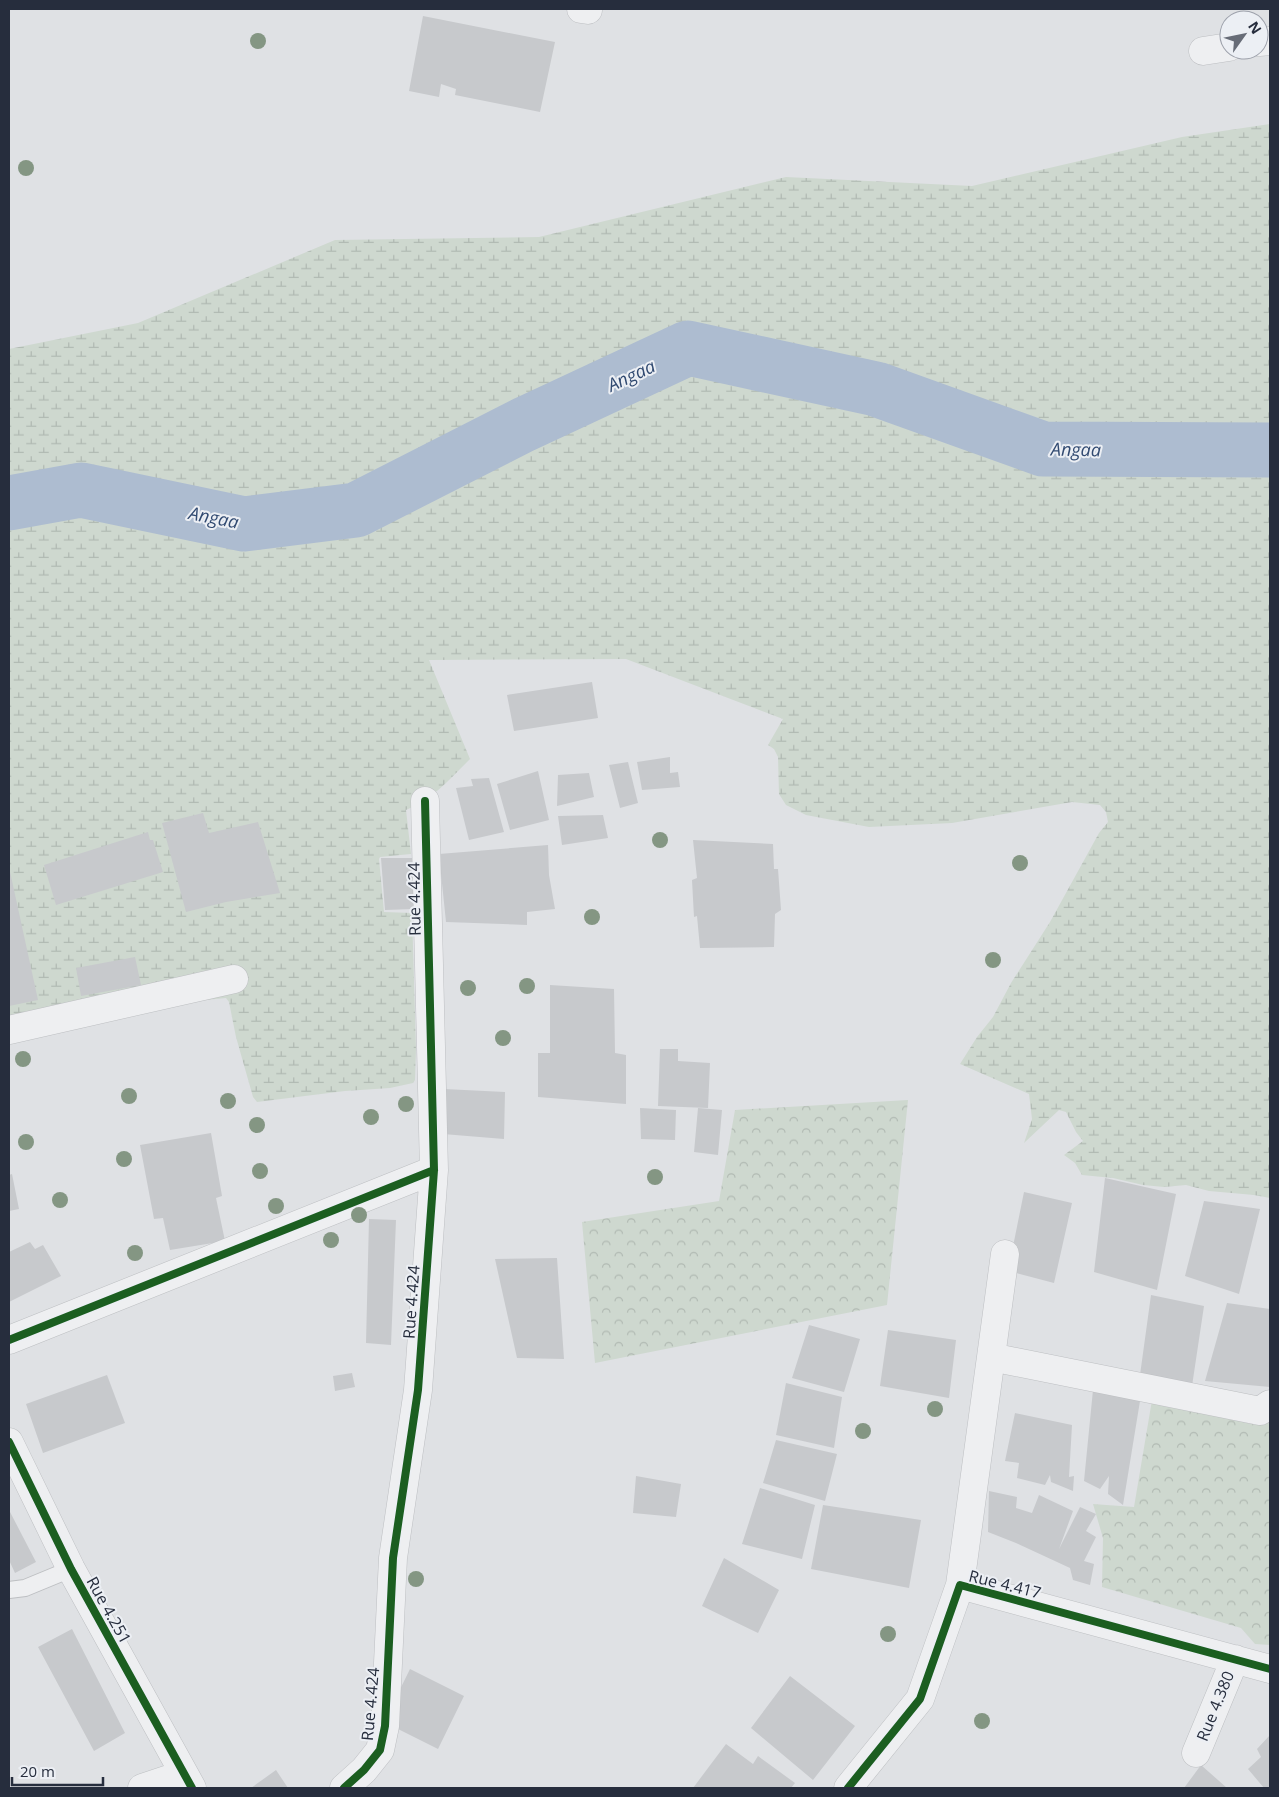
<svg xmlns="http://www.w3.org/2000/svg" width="1279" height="1797" font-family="'Open Sans',sans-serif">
<defs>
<pattern id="forest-crowns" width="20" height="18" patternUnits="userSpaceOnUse" patternTransform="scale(1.25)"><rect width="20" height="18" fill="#ced8cf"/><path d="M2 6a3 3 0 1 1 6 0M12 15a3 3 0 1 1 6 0" fill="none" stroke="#b1bab3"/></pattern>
<pattern id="wetland-marsh" width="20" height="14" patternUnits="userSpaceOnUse" patternTransform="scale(1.25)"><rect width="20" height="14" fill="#ced8cf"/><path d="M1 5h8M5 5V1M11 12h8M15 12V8" fill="none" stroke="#b1bab3"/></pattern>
</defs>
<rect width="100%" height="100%" fill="#dfe1e4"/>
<!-- forest -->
<path fill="url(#forest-crowns)" d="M908,1100l-21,205 -292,58 -13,-141 137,-21 16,-91z
M1152,1400l104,25 14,-9v229l-15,-1 -14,-16 -139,-41 1,-49 -10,-34 41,3z"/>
<!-- wetland -->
<path fill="url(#wetland-marsh)" d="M1270,124v1074l-16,-3 -45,-4 -23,-6 -22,2 -21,-2 -30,-7 -31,-3 -7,-12 -11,-8 19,-14 -7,-9 -10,-20 -7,-2 -35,33 8,-24 -3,-25 -69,-30 17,-27 16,-20 18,-34 39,-61 49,-89 9,-11 -2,-10 -6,-7 -28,-3 -120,21 -83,4 -63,-12 -20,-10 -7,-11 -1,-37 -4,-8 -6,-4 15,-26 -157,-60 -197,1 41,99c-20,20 -37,40 -64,51l5,44 -31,3 -1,2 5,53 28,1 4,136 -1,31 -2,3 -23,5 -45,3 -88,11 -4,-5 -17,-60 -7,-35 -3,-4 -31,3 -186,38v-690l129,-26 197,-83 204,-3 247,-60 186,9 210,-49z"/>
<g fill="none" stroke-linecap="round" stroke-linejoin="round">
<!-- river -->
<path stroke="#adbcd0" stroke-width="55" d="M9,503l72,-13 163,34 112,-14 167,-85 165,-77 188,41 167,60 227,1"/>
</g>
<!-- building -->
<path fill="#c7c9cc" d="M423,16l132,26 -15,70 -85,-17 1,-6 -15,-5 -2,13 -30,-6z
M592,682l6,36 -84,13 -7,-36z
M670,757v16l8,-1 2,15 -38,3 -5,-28z
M628,762l10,41 -18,5 -11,-43z
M538,771l11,49 -39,10 -13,-46z
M589,773l5,24 -37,9 1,-31z
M489,778l15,54 -35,8 -13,-52 17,-2 -2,-7z
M203,813l6,20 49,-11 22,71 -54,9 -40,10 -24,-89z
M603,815l5,23 -46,7 -4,-29z
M148,832l2,8h3l10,32 -107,33 -12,-40z
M693,840l80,4 1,25h4l3,41 -6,4 -1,33 -74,1 -3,-32 -3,1 -2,-37 5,-2z
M548,845l1,30 6,34 -28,3v13l-81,-3 -7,-68z
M381,858h33v51l-29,1z
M9,867l29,133 -29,6z
M135,957l6,28 -60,11 -5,-28z
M550,985l64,4 1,64 11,2v49l-88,-7v-44h12z
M660,1049h18v12l32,2 -2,45 -50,-2z
M444,1089l61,3 -1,47 -61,-5z
M640,1108l36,2 -1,30 -34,-1z
M698,1108l24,2 -4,45 -24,-3z
M211,1133l11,63 -6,2 9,43 -55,9 -7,-32 -9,1 -14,-74z
M12,1174l7,35 -10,2v-36z
M1105,1178l71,16 -19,96 -63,-18z
M1024,1192l48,11 -18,80 -46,-12z
M1204,1201l56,8 -21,85 -54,-18z
M369,1219l27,1 -5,125 -25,-2z
M30,1242l5,7 8,-4 18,31 -52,26v-50z
M557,1258l7,101 -47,-1 -22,-99z
M1151,1295l53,11 -12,80 -52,-11z
M1227,1303l43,6v78l-65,-6z
M809,1325l51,14 -16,53 -52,-14z
M888,1330l68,10 -7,58 -69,-12z
M352,1373l3,14 -20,4 -2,-15z
M107,1375l18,48 -82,30 -17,-49z
M786,1383l56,14 -8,51 -58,-13z
M1093,1390l47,11 -17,104 -15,-11 1,-18 -9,13 -16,-8z
M1015,1413l57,12 -3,52 5,-1 -1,15 -22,-9 -1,-7 -5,10 -28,-7 2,-15 -14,-2z
M776,1440l61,14 -12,47 -62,-18z
M636,1476l45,8 -5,33 -43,-4z
M760,1488l55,17 -13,54 -60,-15z
M989,1491l28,6 -1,11 16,5 7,-18 34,16 -14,38 21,-42 16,7 -10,17 10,6 -12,24 10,3 -4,21 -17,-5 -3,-12 -54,-25 -28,-11z
M823,1505l98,15 -12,68 -98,-19z
M9,1510l27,52 -21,11 -6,-13z
M724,1558l55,32 -21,43 -56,-27z
M72,1629l53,104 -31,18 -56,-104z
M410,1669l54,27 -26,53 -54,-27z
M790,1676l65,50 -42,54 -62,-52z
M1270,1735v53h-6l-16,-19 13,-12 -4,-8z
M726,1744l27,20 5,-8 37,27 -4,5h-98z
M1201,1765l26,23h-43z
M276,1770l12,18h-37z"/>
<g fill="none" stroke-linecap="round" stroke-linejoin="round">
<!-- service casing -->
<g stroke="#bdbfc2" stroke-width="18">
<path id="service" d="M9,1590l16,-2 46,-19"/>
</g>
<!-- minor casing -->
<g stroke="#bdbfc2" stroke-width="29">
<path id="minor" d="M581,9l7,1
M1259,42l11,-1
M1203,51l26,-4
M9,1030l225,-51
M9,1340l425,-170
M991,1357l269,54 10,-7
M9,1442l62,127 121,219
M960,1585l45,-331
M1196,1753l39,-94
M142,1788l42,-14
M344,1788l20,-18 16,-20 5,-24 8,-168 25,-168 16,-220 -9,-369
M848,1788l72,-89 40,-114 310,84"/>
</g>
<!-- service -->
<use href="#service" stroke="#eeeff1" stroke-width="16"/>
<!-- minor -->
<use href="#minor" stroke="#eeeff1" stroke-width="28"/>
<!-- cycleway casing -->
<g stroke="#eceff4" stroke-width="11">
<path id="cycleway" d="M9,1340l425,-170
M9,1442l62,127 121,219
M344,1788l20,-18 16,-20 5,-24 8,-168 25,-168 16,-220 -9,-369
M848,1788l72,-89 40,-114 310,84"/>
</g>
<!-- cycleway -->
<use href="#cycleway" stroke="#1b5e20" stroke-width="8"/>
</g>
<!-- trees -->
<g fill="#849683">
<circle cx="258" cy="41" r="8"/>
<circle cx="26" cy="168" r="8"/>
<circle cx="660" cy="840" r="8"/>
<circle cx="1020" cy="863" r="8"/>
<circle cx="592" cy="917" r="8"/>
<circle cx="993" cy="960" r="8"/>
<circle cx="527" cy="986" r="8"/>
<circle cx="468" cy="988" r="8"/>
<circle cx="503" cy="1038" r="8"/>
<circle cx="23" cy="1059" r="8"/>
<circle cx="129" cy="1096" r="8"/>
<circle cx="228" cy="1101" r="8"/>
<circle cx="406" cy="1104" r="8"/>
<circle cx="371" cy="1117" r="8"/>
<circle cx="257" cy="1125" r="8"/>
<circle cx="26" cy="1142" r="8"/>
<circle cx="124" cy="1159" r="8"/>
<circle cx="260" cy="1171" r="8"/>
<circle cx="655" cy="1177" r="8"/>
<circle cx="60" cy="1200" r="8"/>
<circle cx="276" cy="1206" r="8"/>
<circle cx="359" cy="1215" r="8"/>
<circle cx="331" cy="1240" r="8"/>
<circle cx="135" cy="1253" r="8"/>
<circle cx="935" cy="1409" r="8"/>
<circle cx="863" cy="1431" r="8"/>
<circle cx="416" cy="1579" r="8"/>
<circle cx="888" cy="1634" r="8"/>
<circle cx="982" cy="1721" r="8"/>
</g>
<g text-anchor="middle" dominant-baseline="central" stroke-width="4" stroke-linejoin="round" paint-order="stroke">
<!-- street labels -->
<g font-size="16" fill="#262d3d" stroke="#eceff4">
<text transform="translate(414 899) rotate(-91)">Rue 4.424</text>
<text transform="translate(411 1302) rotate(-86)">Rue 4.424</text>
<text transform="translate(1005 1584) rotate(14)">Rue 4.417</text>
<text transform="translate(109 1610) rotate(61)">Rue 4.251</text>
<text transform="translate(370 1704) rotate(-85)">Rue 4.424</text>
<text transform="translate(1215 1706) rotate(-68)">Rue 4.380</text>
</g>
<!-- water labels -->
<g font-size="18" font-style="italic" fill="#314a71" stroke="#eceff4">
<text transform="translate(631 375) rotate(-25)">Angaa</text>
<text transform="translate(1076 449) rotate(1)">Angaa</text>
<text transform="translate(214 517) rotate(11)">Angaa</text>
</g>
</g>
<!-- border -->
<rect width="1279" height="1797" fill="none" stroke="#262d3d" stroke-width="20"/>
<!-- north arrow -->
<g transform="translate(1244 35) rotate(57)"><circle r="24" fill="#eceff4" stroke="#9da1ab"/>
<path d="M0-4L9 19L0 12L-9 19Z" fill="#676c77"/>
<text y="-8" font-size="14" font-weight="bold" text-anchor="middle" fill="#262d3d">N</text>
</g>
<!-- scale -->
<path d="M12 1777v8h91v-8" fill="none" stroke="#262d3d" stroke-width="2.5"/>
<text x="20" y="1777" font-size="15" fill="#262d3d" stroke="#eceff4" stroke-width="4" paint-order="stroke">20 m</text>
</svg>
